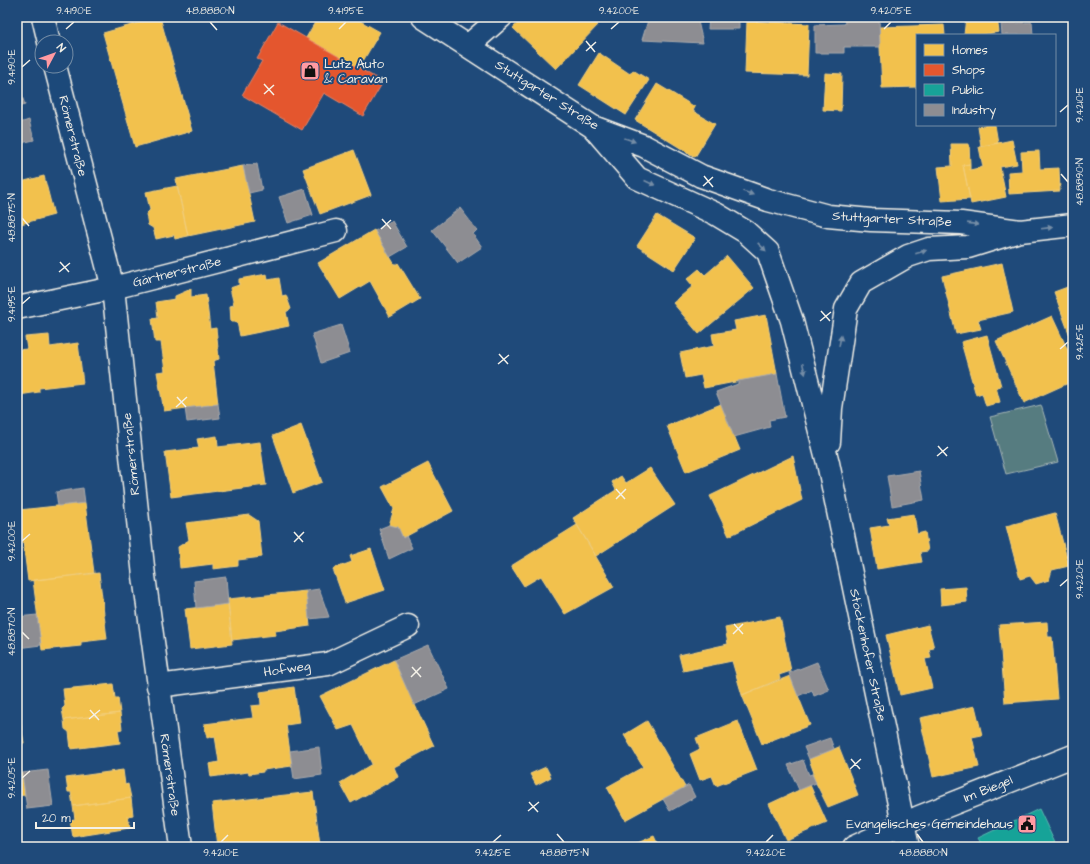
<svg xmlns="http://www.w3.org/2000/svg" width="1090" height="864" font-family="'Architects Daughter',sans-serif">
<rect width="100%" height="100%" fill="#1f4a7a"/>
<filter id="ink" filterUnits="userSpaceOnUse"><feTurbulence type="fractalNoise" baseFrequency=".025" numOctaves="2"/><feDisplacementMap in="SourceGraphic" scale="8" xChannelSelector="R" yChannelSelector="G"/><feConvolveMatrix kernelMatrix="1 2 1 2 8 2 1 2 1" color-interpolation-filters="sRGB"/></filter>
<g filter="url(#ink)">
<!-- green -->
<path fill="#577b80" stroke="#a6b6b4" d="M1041,405l17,57 -52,12 -16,-57z"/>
<!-- homes -->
<path fill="#f2c14e" stroke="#f3cf7c" d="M160,17l32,114 -57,16 -32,-114z
M318,17h35l27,15 -21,36 -53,-30z
M523,17h45l3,3 3,-3h16l8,8 -42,44 -43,-41z
M966,17h31l2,15 -19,3h-16z
M747,21l62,3 -2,51 -62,-2z
M944,25l1,10h-28v52l-35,1 -3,-61z
M599,53l31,21 3,-4 16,10 -23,35 -47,-30z
M825,73l17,1 -1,37 -18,-1z
M17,77l4,16 -4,1z
M657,84l38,23 -2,4 22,13 -20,33 -60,-37z
M988,125h7l3,18 -17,3 -3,-19z
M1012,140l5,24 -17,3 6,30 -35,7 -8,-39 7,-1v6l13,-3 -4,-20z
M951,144h18l1,20 -7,1 7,34 -28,2 -4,-34 14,-1z
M354,150l17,45 -51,19 -17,-45z
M1039,151l1,18 19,-1 1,23 -51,3 -1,-22 14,-1 -1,-19z
M243,166l12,56 -67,14 -12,-57z
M44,176l10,39 -37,10v-42z
M177,186l11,50 -13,3 -1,-4 -18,4 -3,-11 -5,-3 -2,-11 4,-4 -4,-18z
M657,215l38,23 -21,32 -37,-24z
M374,230l21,35 3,-2 22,36 -30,18 -20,-36 -30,18 -22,-36z
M727,256l27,32 -55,46 -26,-31 20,-17 -6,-7 12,-10 6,6z
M1002,263l11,49 -35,8 3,9 -25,5 -14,-58z
M267,274l1,6 11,-2 3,18 4,-1 5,14 -5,3 3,14 -49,10 -3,-14h-6l-1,-16 4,-1 -4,-17 9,-3v-6z
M1073,285v59l-19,-52z
M191,289v8l15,-2 4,34 6,-1 3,31 -6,2 5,43 -54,7 -7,-39 8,-1 -4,-29h-6l-3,-23 6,-1 -2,-16 19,-3v-3z
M766,315l11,59 -73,14 -3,-13 -16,3 -5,-25 34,-7 -2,-12 24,-4 -2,-9z
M1052,316l21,45v20l-49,22 -28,-62z
M49,335l1,12 28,-4 5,40 -44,5v4l-20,3 -2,-45 10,-1 -2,-12z
M987,335l14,51 -5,1 4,15 -14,4 -4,-13 -6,2 -15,-53z
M721,404l19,46 -54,22 -19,-46z
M301,425l21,57 -29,11 -20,-57z
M217,436l1,11 42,-5 6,43 -95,12 -6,-45 34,-4 -2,-9z
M793,456l9,44 -73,36 -19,-40z
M428,463l25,48 -50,27 -5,-11 -9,-2 5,-16 -12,-22z
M650,468l25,37 -79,51 -23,-38 43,-28 -4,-8 9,-6 5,7z
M85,503l9,70 -66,8 -9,-71z
M1055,513l14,53 -17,4 -3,10 -13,4 -6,-8 -10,3 -14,-53z
M914,514l3,20 8,-2 3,19 -8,1 2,10 -45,7 -7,-41 19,-3 -2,-7z
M249,515l9,6 4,36 -24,3v6l-25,3v-5l-33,4 -2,-21 11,-7 -3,-17z
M577,525l37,62 -49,27 -24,-38 -17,10 -13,-20z
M371,549l14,41 -40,13 -12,-34 19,-7 -2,-6z
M99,573l8,66 -26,3v4l-39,4 -9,-70z
M966,587l1,15 -26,3 -1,-16z
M306,591l4,35 -35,5 1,4 -44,5 -4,-41z
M228,604l4,40 -42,5 -5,-40z
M780,617l11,54 -12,4 1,4 -38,16 -10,-34 -49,10 -4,-16 49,-11 -3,-16z
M1047,622l1,15h4l5,62 -52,4 -6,-78z
M928,625l6,23 -5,1 2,9 -6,1 7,29 -32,7 -14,-60z
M394,660l40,86 -40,21 4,10 -47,26 -11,-20 32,-19 -19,-39 -15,5 -18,-34z
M790,676l20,49 -48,19 -20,-49z
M113,684l2,14h3l2,15 -56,7 -2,-11 3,-3 -2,-17z
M294,687l5,36 -13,2 6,41 -29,4v2l-14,2 -1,-2 -37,5 -2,-13 10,-2 -4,-26 -8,2 -3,-14 49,-6 -2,-12 10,-1 -1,-13z
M975,706l7,29 -10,2 7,30 -46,10 -13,-59z
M120,713l2,16 -4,1 2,13 -49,6 -2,-17 -4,-3 -1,-9z
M20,720l4,23 -7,1v-23z
M647,721l38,66 -60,33 -18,-33 36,-20 -19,-32z
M738,721l19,49 -41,16 -4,-10 -12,4 -10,-26 10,-5 -4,-11z
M839,747l19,48 -30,12 -12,-24 -4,-9 2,-1 -5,-14z
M17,748l8,47 -8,1z
M546,767l5,10 -15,8 -6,-11z
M123,770l2,15 3,-1 3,14 -58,8 -2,-14h-3l-2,-14z
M810,785l17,38 -41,17 -17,-36z
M313,792l7,53 -20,2h-83l-5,-44z
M131,798l2,17 -5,1 2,12 -57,9 -3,-17 5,-1 -2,-13z
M654,836l5,11h-31z"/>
<!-- shops -->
<path fill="#e4572e" stroke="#e98566" d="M278,22l105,60 -20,34 -39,-23 -22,37 -60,-35 20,-34 -5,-2z"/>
<!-- public -->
<path fill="#17a398" stroke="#59bab0" d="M1039,809l17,36 -4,2h-69l-5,-9z"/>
<!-- industry -->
<path fill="#8d8d92" stroke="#acabac" d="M649,17h48l6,26 -61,-3z
M709,17h30v12h-31z
M844,17h35l1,30h-36v6h-29v-28l30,-1z
M1032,22l1,13h-31l-1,-11z
M21,93l4,12 -8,2v-13z
M29,120l5,20 -17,4v-20z
M257,164l5,26 -13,3 -6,-27z
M305,189l8,26 -25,8 -9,-26z
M460,208l17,22 -4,4 9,13 -24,16 -26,-33z
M392,221l15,26 -17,10 -15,-26z
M341,325l9,28 -29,10 -9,-29z
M777,374l8,43 -16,3 1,7 -36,10 -18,-45 22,-8v-3z
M218,404l2,14 -33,4 -2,-14z
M919,471l5,29 -32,6 -5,-30z
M83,488l2,15 -27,3 -2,-14z
M389,525l9,2 5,11 3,-2 6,12 -23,11 -10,-30z
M226,577l2,27 -32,4 -2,-27z
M319,589l10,28 -20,2 -3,-28z
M37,615l4,30 -24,3v-31z
M428,645l21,44 -35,16 -20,-45z
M817,662l12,28 -15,6 -2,-6 -14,6 -9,-23z
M830,738l4,11 -25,10 -5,-12z
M319,747l3,28 -28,4 -4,-28z
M803,760l6,15 3,-1 4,9 -17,7 -11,-25z
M48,770l5,36 -26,3 -5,-36z
M689,785l6,12 -25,14 -7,-12z"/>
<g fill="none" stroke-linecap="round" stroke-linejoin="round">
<!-- street casing -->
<g stroke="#f4f1e8" stroke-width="25">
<path id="street" d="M43,17l6,25
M469,45l32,-28
M55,66l58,222 31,288 37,271
M17,308l96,-20 223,-57
M158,686l170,-22 80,-38
M854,847l65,-30 154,-61"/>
</g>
<!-- secondary casing -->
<g stroke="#f4f1e8" stroke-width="25">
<path id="secondary" d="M423,17l170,110 51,19 57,30 67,24 60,16 43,4 90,3 59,8 53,-6
M593,127l44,51 79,36 30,18 22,20 24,69 36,142 80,384
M829,442l2,-34 15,-99 15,-26 47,-27 21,-7 39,-2 48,-15"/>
</g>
<!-- street -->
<use href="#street" stroke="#1f4a7a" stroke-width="22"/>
<!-- secondary -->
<use href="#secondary" stroke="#1f4a7a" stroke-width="22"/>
</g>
<!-- one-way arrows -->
<defs><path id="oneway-solid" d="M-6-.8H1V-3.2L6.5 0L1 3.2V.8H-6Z"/></defs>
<g fill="#748da6">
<use href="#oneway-solid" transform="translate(630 140) rotate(20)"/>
<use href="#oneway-solid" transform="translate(650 183) rotate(24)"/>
<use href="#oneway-solid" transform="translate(748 193) rotate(20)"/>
<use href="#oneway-solid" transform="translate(973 224) rotate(8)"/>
<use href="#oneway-solid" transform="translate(1047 228) rotate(-7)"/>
<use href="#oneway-solid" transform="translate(762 247) rotate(44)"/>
<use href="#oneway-solid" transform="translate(921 252) rotate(-17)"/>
<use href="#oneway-solid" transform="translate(840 341) rotate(-80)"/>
<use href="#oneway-solid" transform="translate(804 369) rotate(76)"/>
</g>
</g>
<!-- ticks -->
<path fill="none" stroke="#f4f1e8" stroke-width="1.5" d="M210,22l7,8M66,29l8,-7M339,29l7,-7M611,29l8,-7M884,29l7,-7M586,41l9,11M586,51l10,-9M22,67l8,-7M264,84l10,11M264,94l10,-9M1060,112l8,-7M1061,174l7,8M704,176l9,11M703,186l10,-9M22,218l7,8M382,219l9,10M381,229l10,-9M60,262l9,10M59,272l11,-9M22,304l8,-7M821,311l9,10M820,321l11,-9M1060,349l8,-7M499,354l9,10M498,364l11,-9M177,397l9,10M176,407l11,-10M938,446l9,10M937,456l11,-9M616,489l9,10M616,499l10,-10M294,532l9,10M22,541l8,-7M294,542l10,-10M1060,586l8,-7M734,624l9,10M22,632l7,7M733,634l10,-10M412,667l9,10M411,677l10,-10M90,710l9,10M89,719l11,-9M851,759l9,10M850,769l11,-10M22,778l8,-7M529,802l9,10M528,811l11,-9M557,834l7,8M917,834l6,8M221,842l7,-7M493,842l8,-7M766,842l7,-7"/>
<!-- icons -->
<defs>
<g id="shop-square" transform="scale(1)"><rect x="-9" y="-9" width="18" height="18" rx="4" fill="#ff9aa2" stroke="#1f4a7a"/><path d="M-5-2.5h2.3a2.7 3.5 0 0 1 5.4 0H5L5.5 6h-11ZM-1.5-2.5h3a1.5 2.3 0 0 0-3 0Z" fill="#111"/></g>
<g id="civic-square" transform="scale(1)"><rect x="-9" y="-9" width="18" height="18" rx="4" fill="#ff9aa2" stroke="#1f4a7a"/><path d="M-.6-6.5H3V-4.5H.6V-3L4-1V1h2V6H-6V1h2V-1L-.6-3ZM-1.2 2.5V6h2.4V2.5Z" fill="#111"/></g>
</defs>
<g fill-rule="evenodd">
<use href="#shop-square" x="310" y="71"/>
<use href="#civic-square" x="1027" y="824"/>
</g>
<g text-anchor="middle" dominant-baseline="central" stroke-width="4" stroke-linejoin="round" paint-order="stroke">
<!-- poi labels -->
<g font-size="13" fill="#f4f1e8" stroke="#1f4a7a" text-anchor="start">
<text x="324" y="64">Lutz Auto<tspan x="324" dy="15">&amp; Caravan</tspan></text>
<text x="1013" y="824" text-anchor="end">Evangelisches Gemeindehaus</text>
</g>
<!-- street labels -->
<g font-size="13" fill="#f4f1e8" stroke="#1f4a7a">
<text transform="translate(547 95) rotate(32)">Stuttgarter Straße</text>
<text transform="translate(73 136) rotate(76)">Römerstraße</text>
<text transform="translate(892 219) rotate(3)">Stuttgarter Straße</text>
<text transform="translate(177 272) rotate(-14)">Gärtnerstraße</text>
<text transform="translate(131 454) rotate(-96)">Römerstraße</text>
<text transform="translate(868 655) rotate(78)">Stöckenhofer Straße</text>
<text transform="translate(287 669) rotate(-8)">Hofweg</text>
<text transform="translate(170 775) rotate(82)">Römerstraße</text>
<text transform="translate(988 789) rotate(-22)">Im Biegel</text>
</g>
</g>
<!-- margin -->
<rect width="1090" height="864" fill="none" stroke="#1f4a7a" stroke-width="44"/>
<!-- legend -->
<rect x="916" y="34" width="140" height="92" fill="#1f4a7a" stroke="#748da6"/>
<rect x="924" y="44" width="20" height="12" fill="#f2c14e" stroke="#748da6"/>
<text x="952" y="54" font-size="12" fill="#f4f1e8">Homes</text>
<rect x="924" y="64" width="20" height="12" fill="#e4572e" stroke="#748da6"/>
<text x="952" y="74" font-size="12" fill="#f4f1e8">Shops</text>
<rect x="924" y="84" width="20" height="12" fill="#17a398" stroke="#748da6"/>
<text x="952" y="94" font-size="12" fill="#f4f1e8">Public</text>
<rect x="924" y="104" width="20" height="12" fill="#8d8d92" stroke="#748da6"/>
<text x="952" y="114" font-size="12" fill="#f4f1e8">Industry</text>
<!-- north arrow -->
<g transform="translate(54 54) rotate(49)"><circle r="19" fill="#1f4a7a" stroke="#748da6"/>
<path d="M0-3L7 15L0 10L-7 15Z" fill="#ff9aa2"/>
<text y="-6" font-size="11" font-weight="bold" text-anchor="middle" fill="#f4f1e8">N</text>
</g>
<!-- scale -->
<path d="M36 822v6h98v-6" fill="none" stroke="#f4f1e8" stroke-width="2"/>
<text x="42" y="822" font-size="12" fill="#f4f1e8" stroke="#1f4a7a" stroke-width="3" paint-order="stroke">20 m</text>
<rect x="22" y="22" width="1046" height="820" fill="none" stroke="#f4f1e8" stroke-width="1.5"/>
<g font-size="10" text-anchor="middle" fill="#f4f1e8">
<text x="74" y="14">9.4190°E</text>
<text x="210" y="14">48.8880°N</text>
<text x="346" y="14">9.4195°E</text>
<text x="619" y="14">9.4200°E</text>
<text x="891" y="14">9.4205°E</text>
<text transform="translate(11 67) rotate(-90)" y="4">9.4190°E</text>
<text transform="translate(1079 105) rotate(-90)" y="4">9.4210°E</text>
<text transform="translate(1079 182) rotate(-90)" y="4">48.8890°N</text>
<text transform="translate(11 218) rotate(-90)" y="4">48.8875°N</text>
<text transform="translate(11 304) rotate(-90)" y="4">9.4195°E</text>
<text transform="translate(1079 342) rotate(-90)" y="4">9.4215°E</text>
<text transform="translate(11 541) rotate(-90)" y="4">9.4200°E</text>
<text transform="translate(1079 579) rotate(-90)" y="4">9.4220°E</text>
<text transform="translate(11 632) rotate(-90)" y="4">48.8870°N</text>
<text transform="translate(11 778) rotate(-90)" y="4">9.4205°E</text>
<text x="221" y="856">9.4210°E</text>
<text x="493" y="856">9.4215°E</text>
<text x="564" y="856">48.8875°N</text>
<text x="766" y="856">9.4220°E</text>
<text x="923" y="856">48.8880°N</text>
</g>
</svg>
